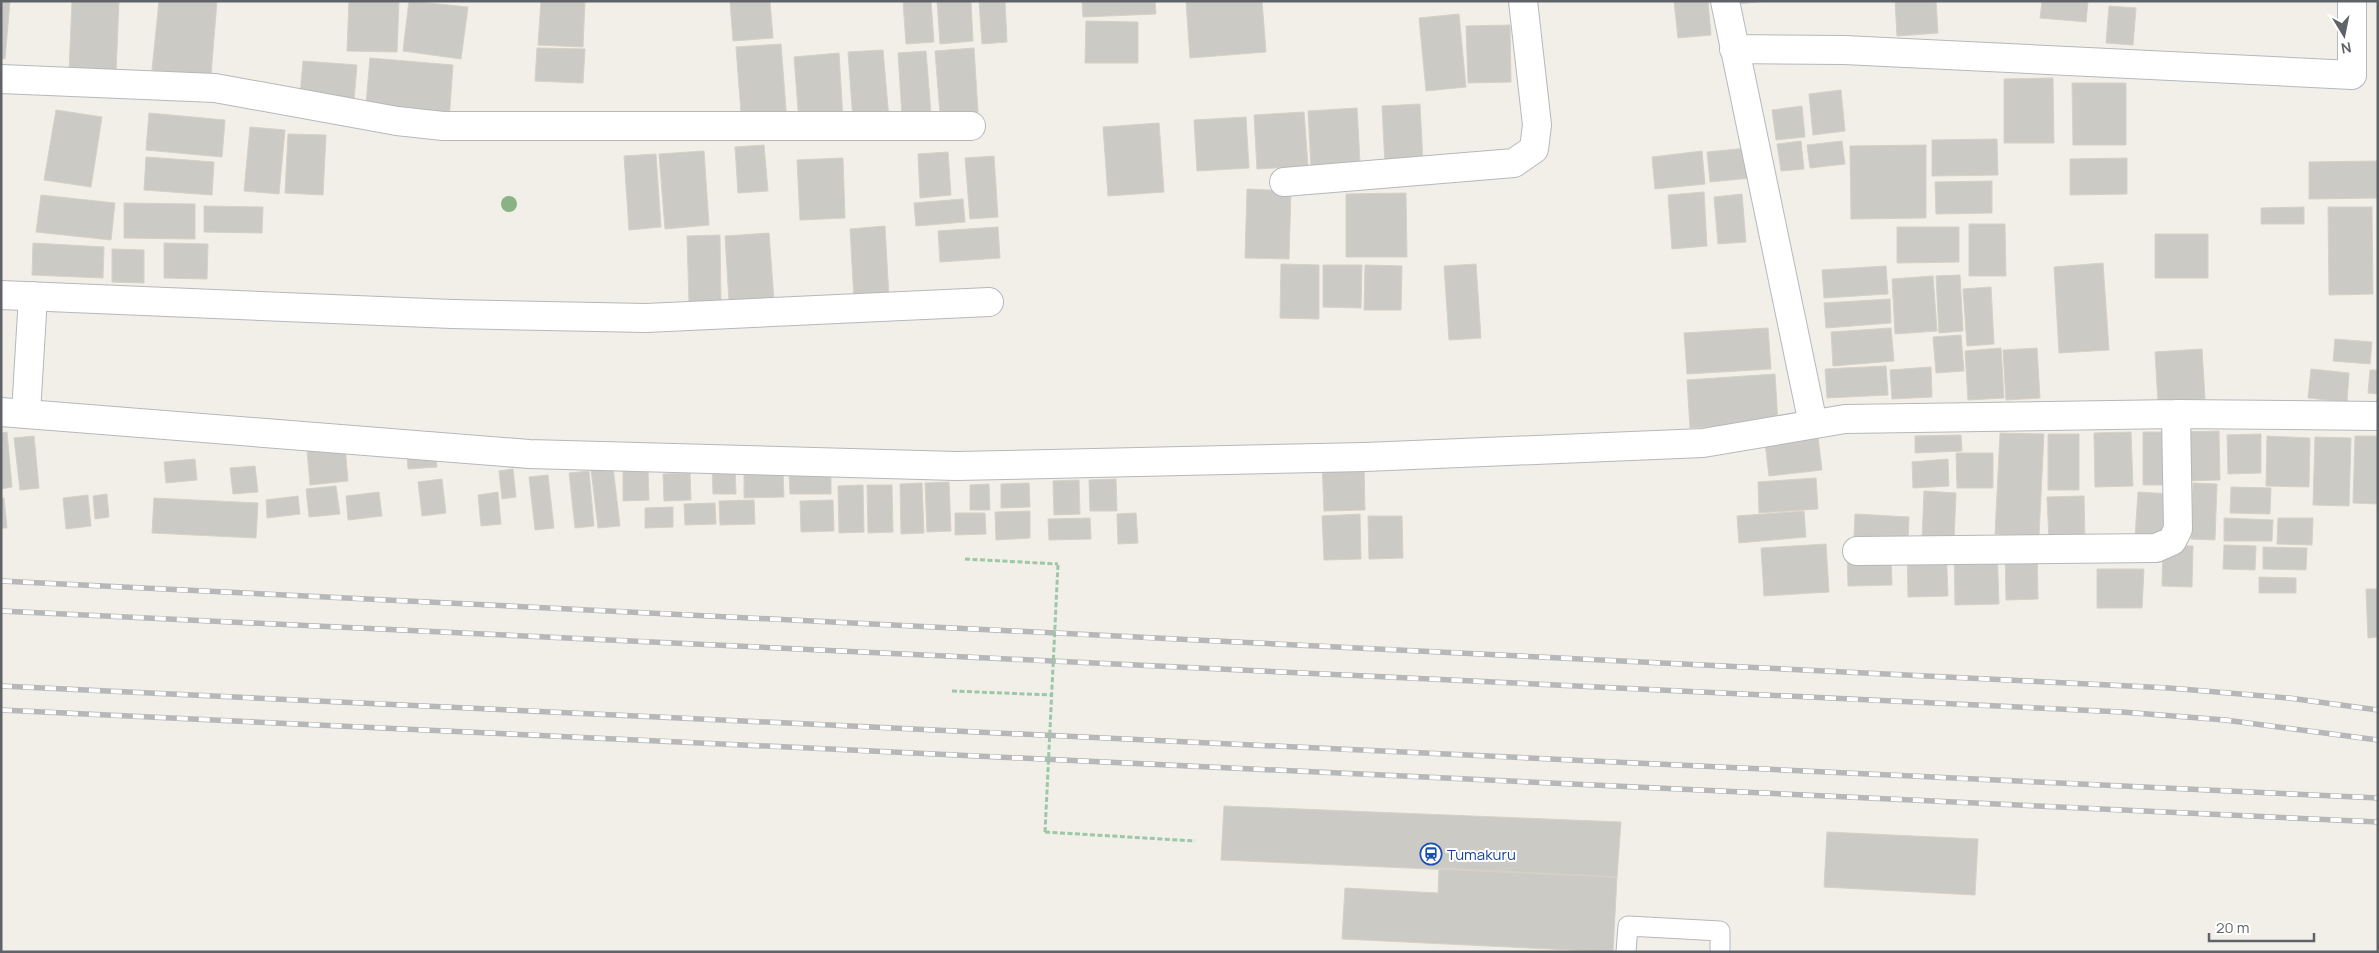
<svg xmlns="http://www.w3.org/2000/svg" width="2379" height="953" font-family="Manrope,sans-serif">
<rect width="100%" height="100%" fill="#f1efe8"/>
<!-- building -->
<path fill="#cccac5" stroke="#d6d1c6" d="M1,1h9l-5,58 -4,-1z
M72,1h47l-3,72 -47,-2z
M159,1h58l-6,74 -59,-5z
M349,1h50l-2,51 -50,-1z
M409,1l59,6 -7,52 -58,-8z
M541,1h44l-2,46 -45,-2z
M730,1h40l3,37 -40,3z
M903,1h28l3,41 -28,2z
M937,1h34l2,40 -33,3z
M979,1h26l2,41 -25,2z
M1082,1h73l1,13 -73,3z
M1186,1h76l4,51 -76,6z
M1674,1h34l3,34 -33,3z
M1715,1h53l-53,5z
M1895,1h41l2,32 -41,3z
M2042,1h46l-2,21 -46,-4z
M2109,6l27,2 -3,37 -27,-2z
M1459,14l7,73 -40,4 -7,-73z
M1086,21l52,1v41h-53z
M1510,25l1,57 -43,1 -2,-57z
M781,44l6,78 -45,4 -6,-79z
M537,48l48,1 -2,34 -48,-2z
M974,48l4,64 -38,2 -5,-63z
M883,50l6,69 -36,2 -5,-69z
M926,51l5,63 -29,2 -4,-63z
M839,53l4,66 -44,3 -5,-65z
M370,58l83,7 -4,56 -84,-7z
M303,61l54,4 -4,47 -54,-5z
M2053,78l1,65h-50v-64z
M2072,83h54v62h-53z
M1841,90l4,41 -32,4 -4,-41z
M1420,104l3,59 -38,2 -3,-59z
M1802,106l3,31 -29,3 -4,-30z
M1357,108l3,55 -49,4 -3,-56z
M56,110l46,7 -11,70 -47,-7z
M1304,112l4,54 -51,3 -3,-54z
M149,113l76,7 -3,37 -76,-7z
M1246,117l3,51 -52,3 -3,-51z
M1159,123l5,69 -56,4 -5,-69z
M250,127l35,3 -6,64 -35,-3z
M288,134l38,1 -3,60 -38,-2z
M1997,139l1,36 -66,1v-36z
M1801,141l3,28 -23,2 -4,-27z
M1842,141l3,23 -35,4 -3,-23z
M764,145l4,46 -30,2 -3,-46z
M1926,145v73l-75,1 -1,-73z
M1748,148l3,30 -41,4 -3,-30z
M704,151l5,74 -44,4 -6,-75z
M1702,151l3,33 -50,5 -3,-32z
M948,152l3,43 -31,3 -2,-44z
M656,154l5,73 -32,3 -5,-74z
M994,156l4,61 -28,2 -5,-61z
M146,157l68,5 -2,33 -68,-5z
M843,158l2,60 -45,2 -3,-60z
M2127,158v36l-57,1v-36z
M2378,161v37l-69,1v-37z
M1992,181v32l-56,1 -1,-32z
M1247,189l44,2 -2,68 -44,-1z
M1704,192l3,54 -35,3 -4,-54z
M1406,193l1,64h-61v-63z
M1742,194l4,48 -28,2 -4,-47z
M41,195l74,8 -4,37 -75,-8z
M963,199l2,23 -49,4 -2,-23z
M124,203l71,1v35l-71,-1z
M204,206l59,1 -1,26 -58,-1z
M2304,207v17h-43v-16z
M2328,207h44l1,87 -44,1z
M1969,224h36l1,52h-37z
M885,226l4,72 -35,2 -4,-71z
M998,227l2,31 -60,4 -2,-31z
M1897,227h62v35l-62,1z
M769,233l5,67 -45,2 -4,-66z
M2155,234h53v44h-53z
M720,235l1,68h-32l-2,-67z
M33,243l71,4 -1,31 -71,-3z
M164,243l44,1 -1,35 -43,-1z
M112,249l32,1v33l-32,-1z
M2103,263l6,87 -50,3 -5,-86z
M1281,264l38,1v54l-39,-1z
M1476,264l5,74 -32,2 -5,-74z
M1323,265h39l-1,43 -38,-1z
M1365,265l37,1 -1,44h-37z
M1886,266l2,28 -64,4 -2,-28z
M1960,275l3,56 -24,2 -3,-57z
M1933,276l4,55 -42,3 -3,-55z
M1991,287l3,57 -27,2 -4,-57z
M1890,299l1,24 -65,5 -2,-25z
M1768,328l3,41 -84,5 -3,-41z
M1891,328l3,33 -61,5 -2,-34z
M1961,335l3,36 -28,2 -3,-36z
M2335,339l37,3 -2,22 -37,-3z
M2001,348l3,50 -36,2 -3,-49z
M2037,348l3,50 -34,2 -3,-50z
M2202,349l3,50 -47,3 -3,-50z
M1886,366l2,29 -61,3 -2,-29z
M1931,367l1,30 -40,2 -2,-29z
M2311,369l38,4 -2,29 -39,-4z
M2370,370h8v24l-10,-1z
M1775,374l3,49 -88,5 -3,-48z
M1817,429l5,41 -53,6 -5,-41z
M2219,431l1,49 -38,1 -1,-49z
M7,432l5,55 -11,2v-56z
M2131,432l2,54 -38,1 -1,-54z
M2143,432h29l1,53h-30z
M2000,433l44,1 -5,102 -44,-2z
M2048,434h31v56h-31z
M2261,434v39l-33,1 -1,-39z
M1961,435l1,16 -47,2v-17z
M34,436l5,52 -19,2 -6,-52z
M2267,436l43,2 -1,49 -43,-1z
M2355,436h23v68l-25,-1z
M2315,437l36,1 -2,68 -36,-1z
M345,446l3,35 -38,4 -3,-35z
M435,449l2,18 -29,2 -1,-17z
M1956,453h37v35h-36z
M195,459l2,21 -31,3 -2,-21z
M1948,459l1,27 -36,2 -1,-26z
M1364,462l1,48 -41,1 -2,-47z
M255,466l3,26 -25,2 -3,-26z
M712,466h23l1,28h-23z
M613,467l7,59 -22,2 -7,-59z
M513,469l3,28 -14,2 -3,-28z
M648,470l1,30 -26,1v-30z
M589,471l5,55 -19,2 -6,-55z
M783,471l1,26 -40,1v-26z
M831,471v23h-41l-1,-21z
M690,473l1,27 -27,1 -1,-27z
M548,475l6,53 -19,2 -6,-53z
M1816,478l2,31 -59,4 -1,-31z
M442,479l4,34 -24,3 -4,-34z
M1116,479l1,32h-27l-1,-31z
M1079,480l1,34 -26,1 -1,-34z
M949,482l2,49 -24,1 -2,-49z
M922,483l2,50 -23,1 -1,-50z
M1029,483l1,24 -29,1v-24z
M2193,483l24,1 -2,56 -24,-1z
M989,484l1,26h-20v-25z
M863,485l1,47 -25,1 -1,-47z
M867,485h25l1,47 -25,1z
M336,486l4,28 -31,3 -3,-28z
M2231,487l40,1 -1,26 -40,-1z
M1924,491l32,2 -2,47 -32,-1z
M379,492l3,24 -34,4 -2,-24z
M498,492l3,32 -20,2 -3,-31z
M2138,492l34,2 -3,46 -34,-3z
M107,494l2,23 -14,2 -2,-23z
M88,495l3,31 -25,3 -3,-31z
M298,496l2,18 -33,4 -1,-18z
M2084,496l1,43 -36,1 -2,-43z
M1,498h3l3,30h-6z
M154,498l104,5 -2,35 -104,-5z
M754,500l1,24 -35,1 -1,-24z
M833,500l1,31 -33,1 -1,-31z
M715,503l1,21 -31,1 -1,-21z
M673,507v20l-28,1v-20z
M1030,511v27l-34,2 -1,-28z
M1804,511l2,26 -67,6 -2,-27z
M955,513h30l1,21 -31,1z
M1136,513l2,30 -20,1 -1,-30z
M1360,514l1,45 -37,1 -2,-44z
M1855,514l54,3 -1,24 -54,-3z
M1368,516h34l1,42 -34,1z
M1090,518l1,21 -42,1 -1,-21z
M2224,518l49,2 -1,21h-48z
M2278,518h35l-1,27 -35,-1z
M1946,543l2,53 -40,1 -1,-53z
M1826,544l3,48 -65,4 -3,-48z
M2037,544l1,55 -32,1 -1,-55z
M1997,545l2,59 -44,1 -1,-59z
M2163,545l30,1 -1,41 -30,-1z
M2224,545l32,1 -1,24 -32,-1z
M2263,547l44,1 -1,22 -43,-1z
M1891,551l1,34 -44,1 -1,-34z
M2097,569h47l-2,39h-45z
M2259,577l37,1v15h-37z
M2366,589h12v48l-10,1z
M1224,806l397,16 -4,55 -396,-17z
M1827,832l151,7 -3,56 -151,-8z
M1439,868l178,9 -4,75 -271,-13 3,-51 93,5z"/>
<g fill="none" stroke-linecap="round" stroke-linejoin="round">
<!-- lane casing -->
<g stroke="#b5b8bc" stroke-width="21">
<path id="lane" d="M1626,952l2,-26 92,5v21"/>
</g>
<!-- street casing -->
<g stroke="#b5b8bc" stroke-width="30">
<path id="street" d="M1725,1l88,423
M1734,49l110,1 508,25v-74
M1,79l214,9 182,33 46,5h528
M1284,182l230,-19 20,-14 3,-24 -14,-124
M1,295l451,19 194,4 343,-16
M1,412l528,42 427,12 409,-9 338,-14 142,-24 331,-5 202,2
M26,413l7,-117
M1857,551l299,-3 16,-7 6,-12 -2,-115"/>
</g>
<!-- path -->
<path stroke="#9cc7a9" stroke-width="3" stroke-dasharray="5 2.5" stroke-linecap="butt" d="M965,559l93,5
M952,691l100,4
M1045,832l150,9"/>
<!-- lane -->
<use href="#lane" stroke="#fff" stroke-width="19"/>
<!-- street -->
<use href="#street" stroke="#fff" stroke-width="28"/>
<!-- rail casing -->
<g stroke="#b6b7b8" stroke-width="5.5">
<path id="rail" d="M1,581l2168,107 120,10 89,12
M1,611l2121,101 103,8 153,20
M1,686l2377,112
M1,710l2377,112"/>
</g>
<!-- rail -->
<use href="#rail" stroke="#fff" stroke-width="4" stroke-dasharray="11" stroke-linecap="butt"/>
<!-- path-bridge -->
<path stroke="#9cc7a9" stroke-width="3" stroke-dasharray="5 2.5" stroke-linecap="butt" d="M1045,832l13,-268"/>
</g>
<!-- trees -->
<circle fill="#89b387" cx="509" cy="204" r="8"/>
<!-- icons -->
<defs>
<g id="station-ring" transform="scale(1.125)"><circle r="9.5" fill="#fff" stroke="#1a4fb4" stroke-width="1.5"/><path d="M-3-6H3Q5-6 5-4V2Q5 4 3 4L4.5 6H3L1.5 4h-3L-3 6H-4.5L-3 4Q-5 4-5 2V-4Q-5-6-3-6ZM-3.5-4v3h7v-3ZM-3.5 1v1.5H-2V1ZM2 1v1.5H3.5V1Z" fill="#1a4fb4"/></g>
</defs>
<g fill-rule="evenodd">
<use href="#station-ring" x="1431" y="854"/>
</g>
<g text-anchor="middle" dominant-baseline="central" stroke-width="4" stroke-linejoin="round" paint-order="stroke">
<!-- transit labels -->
<g font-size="15" fill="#164399" stroke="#fff" text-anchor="start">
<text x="1447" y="854">Tumakuru</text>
</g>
</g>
<!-- border -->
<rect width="2379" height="953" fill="none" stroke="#5f6368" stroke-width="5"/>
<!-- north arrow -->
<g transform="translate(2344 35) rotate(170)" stroke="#ffffff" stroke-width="4" paint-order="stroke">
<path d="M0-4L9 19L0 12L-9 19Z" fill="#5f6368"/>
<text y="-8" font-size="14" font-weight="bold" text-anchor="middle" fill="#5f6368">N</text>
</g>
<!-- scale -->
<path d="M2209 933v8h105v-8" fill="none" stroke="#5f6368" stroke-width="2.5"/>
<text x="2216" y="933" font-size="15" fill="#5f6368" stroke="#ffffff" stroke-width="4" paint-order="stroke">20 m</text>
</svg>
